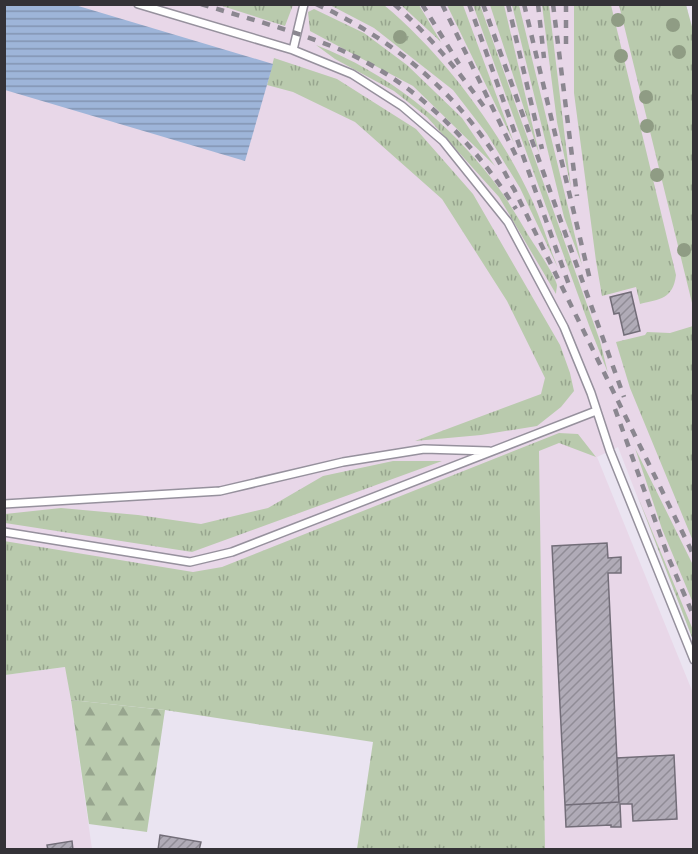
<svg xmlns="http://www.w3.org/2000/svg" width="698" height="854" font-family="Poppins,sans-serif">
<defs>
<pattern id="grass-tufts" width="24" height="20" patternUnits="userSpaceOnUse" patternTransform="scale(1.5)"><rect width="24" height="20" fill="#b9caad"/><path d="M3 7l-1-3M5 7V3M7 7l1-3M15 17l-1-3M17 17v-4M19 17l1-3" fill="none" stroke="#97a58e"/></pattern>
<pattern id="forest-firs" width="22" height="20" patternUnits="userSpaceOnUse" patternTransform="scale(1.5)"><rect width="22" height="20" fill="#b9caad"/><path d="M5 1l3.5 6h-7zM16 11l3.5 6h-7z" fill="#97a58e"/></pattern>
<pattern id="water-rules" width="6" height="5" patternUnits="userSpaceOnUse" patternTransform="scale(1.5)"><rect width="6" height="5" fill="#9eb5d9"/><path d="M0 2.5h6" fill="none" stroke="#8294b1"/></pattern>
<pattern id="building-hatch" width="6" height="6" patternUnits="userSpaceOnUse" patternTransform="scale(1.5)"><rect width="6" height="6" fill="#b0abb7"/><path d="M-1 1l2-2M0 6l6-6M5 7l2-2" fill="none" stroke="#908c96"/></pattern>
</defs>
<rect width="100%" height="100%" fill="#eae4f1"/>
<!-- industrial -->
<path fill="#e8d7e8" d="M4,5h682l8,29 -1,606 -75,-193 -21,10 96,236v156h-148l-7,-398 -329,129 -204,-29z
M66,667l26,182h-87l-1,-174z"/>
<!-- grass -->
<path fill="url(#grass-tufts)" d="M219,5l74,-1v1l-8,21z
M330,5h54c59,49 116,125 148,195 10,22 17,46 26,68l-38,-80 -33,-54 -34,-44 -79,-62z
M401,5h18l22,37z
M447,5h16l51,138z
M473,5h7l120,336 8,32 -18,-45z
M490,5h14l35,148 -2,-5z
M512,5h7l63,260 -18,-48z
M542,5h7l22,183 -14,-66z
M574,5h37l65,270c-3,24 -16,24 -36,29l-4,-17 -34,9 -6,-35 -22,-168z
M619,5h67l8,29 -1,273z
M314,9l50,24 43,32 55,53 33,48 -82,-80 -103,-55 -2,-19z
M316,45c72,28 132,76 179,138 12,16 22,33 32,50 6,10 28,42 30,52 0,3 -1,6 -1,9l-57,-97 -72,-80 -33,-26 -59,-32z
M274,58l63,21 79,50 57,65 87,151 10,28 4,18 -13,16 -24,19 -56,9 -66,6 126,-47 4,-16 -38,-77 -65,-102 -87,-77 -62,-30 -26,-7z
M693,326v215l-63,-153 -14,-46 29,-7 2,-3 23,1z
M559,433l19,1 18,23 -37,-14 -20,8 6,398h-188l16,-107 -208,-32 -94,-10 -6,-33 -60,8 -1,-134 189,31 29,-5z
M635,448l58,117v38l-31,-74z
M393,461h49l-250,91 -187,-29v-9l56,-6 77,7 63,9 67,-16 55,-32z
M638,497l55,133v10z"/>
<!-- forest -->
<path fill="url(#forest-firs)" d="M71,700l94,10 -18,122 -58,-8z"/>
<!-- water -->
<path fill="url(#water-rules)" d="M4,5h71l198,59 -28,97 -240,-71z"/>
<!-- building -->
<path fill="url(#building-hatch)" stroke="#726d78" stroke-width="1.5" d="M631,292l9,39 -16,4 -5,-22 -5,1 -4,-17z
M607,543l1,15 13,-1v16h-13l11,229 -54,3 -13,-259z
M674,755l3,64 -44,2 -1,-17h-12l1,23h-10v-2l-45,2 -1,-22 54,-3 -2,-44z
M160,835l41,7 -2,8h-41z
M72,841l1,9h-25l-1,-5z"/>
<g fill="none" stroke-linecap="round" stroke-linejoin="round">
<!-- service casing -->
<g stroke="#96919d" stroke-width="10">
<path id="service" d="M138,4l155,46 59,24 50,32 41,35 65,81 56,105 27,66 19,58 84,209
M293,50l11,-46
M4,504l216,-13 123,-29 81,-13 65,2
M4,532l186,30 42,-10 364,-141"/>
</g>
<!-- service -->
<use href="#service" stroke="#fff" stroke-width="7"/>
<!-- rail -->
<path stroke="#8b8790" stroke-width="4.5" stroke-dasharray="8 8" stroke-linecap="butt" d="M201,4c45,14 91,26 135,44 78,32 135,91 180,161
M316,4c71,32 131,80 175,145 9,13 15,27 23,40l180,367
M394,4c35,31 64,66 91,104
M422,4l37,60
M442,4l76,156
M469,4l100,281
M483,4l141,393
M508,4l34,145
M524,4l67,280
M538,4l6,54
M553,4l24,192
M566,4v47
M615,409l54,150 25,58"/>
</g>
<!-- trees -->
<g fill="#8f9c84">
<circle cx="618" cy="20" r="7"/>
<circle cx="673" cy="25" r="7"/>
<circle cx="400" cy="37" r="7"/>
<circle cx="679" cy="52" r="7"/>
<circle cx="621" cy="56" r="7"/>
<circle cx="646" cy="97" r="7"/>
<circle cx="647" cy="126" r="7"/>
<circle cx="657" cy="175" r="7"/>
<circle cx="684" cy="250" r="7"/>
</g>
<!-- border -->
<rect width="698" height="854" fill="none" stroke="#343237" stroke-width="12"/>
</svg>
